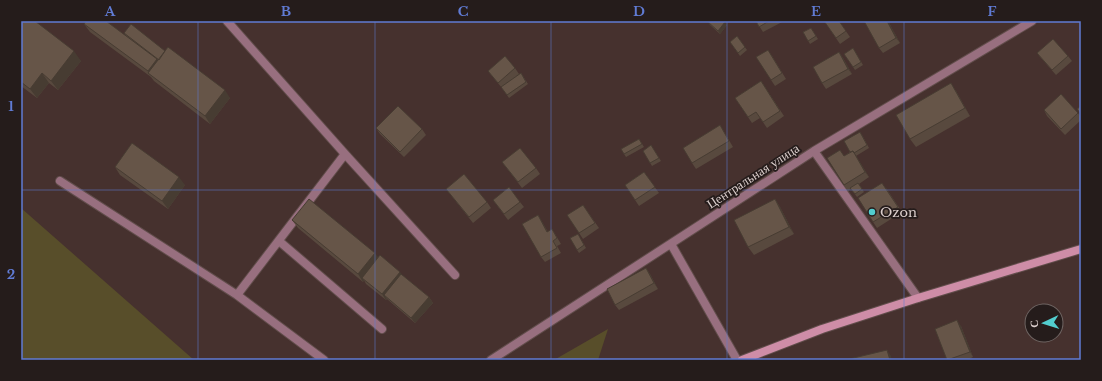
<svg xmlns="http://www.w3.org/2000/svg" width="1102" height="381" font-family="'Libre Baskerville',serif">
<rect width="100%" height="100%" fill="#46312e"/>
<!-- green -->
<path fill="#584e2a" d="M21,208l173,152h-173z
M608,329l-10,31h-44z"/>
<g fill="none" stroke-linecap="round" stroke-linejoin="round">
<!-- service casing -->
<g stroke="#614d4b" stroke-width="10">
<path id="service" d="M227,21l118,133 110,121
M60,181l177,114 87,65
M279,241l103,88
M237,295l108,-141"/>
</g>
<!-- minor casing -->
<g stroke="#614d4b" stroke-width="10">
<path id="minor" d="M814,151l104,147
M671,244l66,116
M491,360l323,-209 218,-130"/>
</g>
<!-- secondary casing -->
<g stroke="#614d4b" stroke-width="10">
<path id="secondary" d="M742,360l80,-31 96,-31 163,-49"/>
</g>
<!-- service -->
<use href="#service" stroke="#986f7f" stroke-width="8"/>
<!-- minor -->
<use href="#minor" stroke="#986f7f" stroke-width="8"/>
<!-- secondary -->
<use href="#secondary" stroke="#ce8da7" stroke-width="8"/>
</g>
<!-- wall -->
<path fill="#58493e" d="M21,21l60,40 -23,29 -9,-7 -12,15 -16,-12z
M756,21h28l-21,11z
M824,21h15l11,16 -10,7z
M888,21l12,22 -17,10 -4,-5z
M708,22l19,3 -7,9 -10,-9z
M84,24l42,12 -2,-3 42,18 64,47 -20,26 -56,-43 -3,-4 -61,-45z
M811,28l7,11 -8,5 -7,-12z
M737,36l10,14 -7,6 -10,-14z
M853,48l10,17 -8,5 -11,-16z
M839,52l4,6 9,16 -26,15 -4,-6z
M1037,53l31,3 4,5 -16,14 -15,-17z
M772,56l14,23 -11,7 -4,-6z
M515,68l4,6 -3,2 5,-3 7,11 -19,14 -7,-10 -10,-12 -4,-5z
M761,81l23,35 -17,12 -7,-10 -8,5 -17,-25z
M956,91l14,25 -54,31 -6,-8z
M1044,110l34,3 3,4v3l-16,15 -18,-19z
M720,125l13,22 -37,22 -4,-6z
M376,128l46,1 4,6 -22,22 -24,-23z
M862,135l7,13 -13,8 13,21 -10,7 5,8 -7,5 -6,-8 -3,2 -4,-6v-29l6,-4z
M639,139l5,8 -18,10 -2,-3z
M651,145l10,16 -9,5 -9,-15z
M502,162l34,6 4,6 -18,14z
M115,167l70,18 -17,24 -48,-34z
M644,172l15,21 -20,13 -14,-21z
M886,188l16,24 -25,16 -4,-6z
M446,189l41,13 4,6 -18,15z
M775,199l5,8 14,27 -40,21 -6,-8z
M493,200l27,2 4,5 -16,13z
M583,205l16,23 -16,11 -4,-6z
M538,215l10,17 4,-3 9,15 -4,2 4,7 -16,9 -4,-5z
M292,220l87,38 24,18 26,21 4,6 -18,20 -28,-24 -1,1 -20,-16 -2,-4 -1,2 -65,-54z
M578,234l8,14 -7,5 -2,-3z
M646,268l4,6 8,15 -39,21 -4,-5z
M961,326l12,31 -6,3h-20z"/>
<!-- shaded-wall -->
<path fill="#473c32" d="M887,21h1l12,22 -4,-5z
M725,22l2,3 -7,9 -2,-3z
M74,51l7,10 -23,29 -7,-9z
M839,52l4,6 9,16 -4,-5z
M157,59l6,8 -12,8 -3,-4z
M42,73l7,10 -12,15 -7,-9z
M951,83l5,8 14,25 -5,-8z
M225,90l5,8 -20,26 -5,-8z
M853,151l4,6 12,20 -4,-5z
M179,177l6,8 -17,24 -6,-8z
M775,199l5,8 14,27 -5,-7z
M538,215l4,6 9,17 -4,-6z
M375,253l6,8 -19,17 2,2 -1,2 -5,-8z
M646,268l4,6 8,15 -4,-6z
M400,272l4,5 -20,18 3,4 -1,1 -4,-6z
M429,297l4,6 -18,20 -4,-5z
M957,320l4,6 12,31 -3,-5z
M887,350l4,6 1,4h-2z"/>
<!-- building -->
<path fill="#665548" stroke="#473c32" d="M21,21h14l39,30 -23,30 -9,-8 -12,16 -9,-7z
M86,21h20l51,38 -9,12 -64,-47z
M709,21h15l1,1 -7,9 -10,-9z
M756,21h13l-10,6z
M824,21h15l7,10 -10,7z
M864,21h23l9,17 -17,10z
M131,24l34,27 -6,9 -35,-27z
M811,28l5,8 -8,5 -5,-9z
M737,36l8,11 -7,6 -8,-11z
M1053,39l15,17 -16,14 -15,-17z
M168,47l57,43 -20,26 -57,-43z
M853,48l8,14 -8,5 -9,-13z
M768,50l14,23 -11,7 -15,-23z
M839,52l9,17 -26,14 -9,-16z
M505,56l10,12 -17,15 -10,-12z
M521,73l5,9 -19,13 -6,-8z
M761,81l19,30 -17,11 -7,-10 -8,5 -13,-19z
M951,83l14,25 -55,31 -14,-24z
M1061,94l17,19 -17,16 -17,-19z
M398,106l24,23 -22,23 -24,-24z
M1081,106v8l-4,-5z
M720,125l9,16 -37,22 -9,-15z
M860,132l7,13 -13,8 -1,-2 -3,1 -6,-11z
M639,139l3,5 -18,10 -3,-5z
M132,143l47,34 -17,24 -47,-34z
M651,145l8,13 -9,5 -7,-12z
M520,148l16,20 -18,14 -16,-20z
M840,150l4,6 9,-5 12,21 -21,13 -17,-27z
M644,172l11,15 -20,13 -10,-15z
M464,174l23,28 -18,15 -23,-28z
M858,183l4,6 -7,5 -5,-6z
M882,183l16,24 -25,15 -15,-24z
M509,187l11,15 -16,12 -11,-14z
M309,199l66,54 -17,21 -66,-54z
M775,199l14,28 -41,20 -14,-27z
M583,205l12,18 -16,10 -12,-18z
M538,215l9,17 5,-3 5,9 -4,3 4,7 -16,9 -19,-33z
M578,234l6,11 -7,5 -7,-12z
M380,255l20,17 -18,22 -20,-16z
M646,268l8,15 -39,22 -8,-16z
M401,274l28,23 -18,21 -27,-23z
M957,320l13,32 -23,8 -12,-31z
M887,350l3,10h-45z"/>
<!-- grid -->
<path fill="none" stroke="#607bd4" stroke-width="1" stroke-opacity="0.55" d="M198,21v339M375,21v339M551,21v339M727,21v339M904,21v339M21,190h1060"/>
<!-- markers -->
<circle fill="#52cdce" stroke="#251c1b" stroke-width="1.5" cx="872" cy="212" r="4"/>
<g text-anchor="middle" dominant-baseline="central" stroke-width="3.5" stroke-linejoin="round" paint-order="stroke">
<!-- street labels -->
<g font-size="13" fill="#dccfcd" stroke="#251c1b">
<text transform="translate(753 176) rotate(-33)">Центральная улица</text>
</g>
<!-- poi labels -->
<g font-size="13" fill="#dccfcd" stroke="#251c1b" text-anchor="start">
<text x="880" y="212">Ozon</text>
</g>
</g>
<!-- border -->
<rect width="1102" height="381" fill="none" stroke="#251c1b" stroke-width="44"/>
<!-- north arrow -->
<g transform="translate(1044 323) rotate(266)"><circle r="19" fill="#251c1b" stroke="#6e6462"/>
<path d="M0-3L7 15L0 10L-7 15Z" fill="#52cdce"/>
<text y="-6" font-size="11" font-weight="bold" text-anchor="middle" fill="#dccfcd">С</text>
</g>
<rect x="22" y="22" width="1058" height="337" fill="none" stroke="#607bd4" stroke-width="1.5"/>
<g font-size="13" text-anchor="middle" font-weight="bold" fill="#607bd4">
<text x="110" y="16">A</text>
<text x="286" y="16">B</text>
<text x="463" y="16">C</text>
<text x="639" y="16">D</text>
<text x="816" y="16">E</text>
<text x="992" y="16">F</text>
<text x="11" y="111">1</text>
<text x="11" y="279">2</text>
</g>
</svg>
